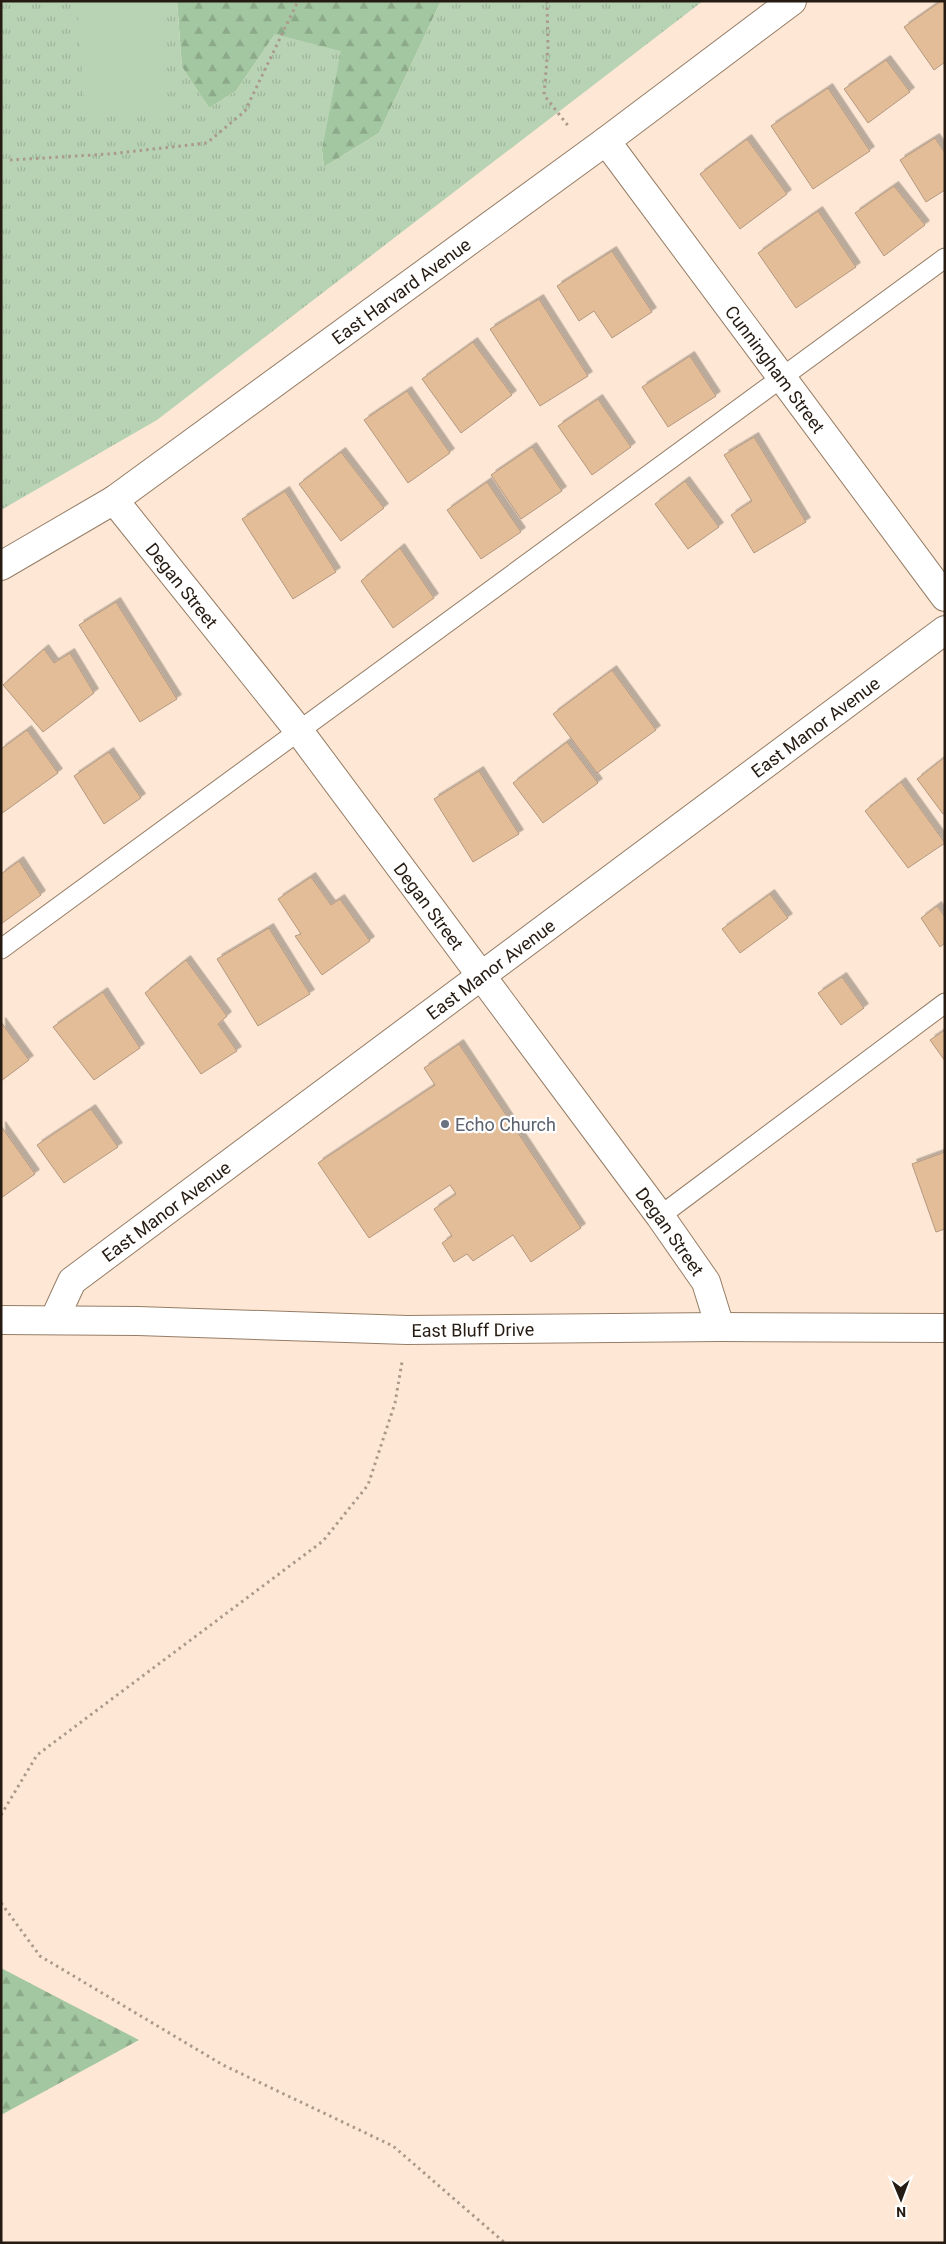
<svg xmlns="http://www.w3.org/2000/svg" width="946" height="2244" font-family="Roboto,sans-serif">
<defs>
<pattern id="forest-firs" width="22" height="20" patternUnits="userSpaceOnUse" patternTransform="scale(1.25)"><rect width="22" height="20" fill="#a3c7a0"/><path d="M5 1l3.5 6h-7zM16 11l3.5 6h-7z" fill="#8caa89"/></pattern>
<pattern id="park-tufts" width="24" height="20" patternUnits="userSpaceOnUse" patternTransform="scale(1.25)"><rect width="24" height="20" fill="#b7d3b4"/><path d="M3 7l-1-3M5 7V3M7 7l1-3M15 17l-1-3M17 17v-4M19 17l1-3" fill="none" stroke="#9db59a"/></pattern>
<filter id="shadow"><feDropShadow dx="4.5" dy="-4.5" stdDeviation="0" flood-color="#0004"/></filter>
</defs>
<rect width="100%" height="100%" fill="#fee8d5"/>
<!-- forest -->
<path fill="url(#forest-firs)" d="M177,1h264l-62,132 -55,34 -2,-17 -47,-116 -39,57 -27,17 -27,-41z
M1,1968l138,72 -138,75z"/>
<!-- park -->
<path fill="url(#park-tufts)" d="M1,1h176l5,66 27,41 27,-17 39,-57 66,17 -19,99 2,17 55,-34 62,-132h262l-546,419 -156,90z"/>
<!-- pitch -->
<path fill="#b7d3b4" d="M77,1h86l5,110 -83,6z"/>
<!-- building -->
<path fill="#e3bc98" stroke="#b39982" filter="url(#shadow)" d="M941,1h4v61l-11,8 -30,-43z
M886,60l24,32 -42,31 -24,-34z
M828,88l42,63 -57,38 -42,-63z
M935,138l10,15v37l-19,12 -26,-42z
M747,139l40,55 -47,35 -40,-55z
M894,186l31,39 -41,31 -29,-43z
M818,211l38,56 -60,41 -38,-55z
M612,251l40,61 -40,26 -18,-27 -15,10 -22,-35z
M539,299l49,77 -48,30 -50,-77z
M473,342l39,53 -51,38 -39,-54z
M690,356l26,40 -48,31 -26,-40z
M407,391l43,62 -42,30 -44,-63z
M598,399l33,48 -39,28 -34,-49z
M754,437l52,85 -52,31 -23,-38 21,-14 -28,-46z
M532,447l30,44 -41,28 -30,-44z
M341,452l43,56 -43,33 -42,-57z
M685,481l34,46 -31,22 -33,-45z
M487,482l34,50 -40,27 -34,-49z
M285,491l51,81 -43,27 -51,-80z
M400,548l34,50 -41,30 -32,-47z
M116,602l61,97 -37,23 -61,-97z
M44,649l10,14 16,-10 24,40 -51,39 -40,-47z
M612,670l44,60 -59,43 -44,-59z
M27,730l31,43 -57,41v-65z
M567,742l31,41 -55,40 -30,-40z
M109,752l32,46 -37,26 -30,-48z
M945,757v56l-2,1 -26,-35z
M479,771l40,63 -46,28 -39,-63z
M901,782l44,61 -37,25 -43,-57z
M19,861l22,34 -40,29v-50z
M311,877l20,28 9,-6 30,42 -48,34 -27,-39 6,-2 -23,-35z
M770,894l18,24 -48,35 -18,-24z
M937,906l8,11v26l-5,4 -19,-29z
M269,928l41,66 -52,32 -41,-67z
M186,960l41,56 -9,8 19,27 -36,23 -56,-81z
M842,977l22,31 -23,17 -23,-32z
M103,992l37,56 -46,32 -41,-53z
M1,1022l28,38 -28,21z
M945,1030v31l-15,-21z
M459,1044l122,184 -50,34 -18,-27 -40,26 -6,-7 -13,8 -12,-19 10,-7 -18,-27 22,-15 -6,-9 -81,53 -51,-75 117,-78 -11,-17z
M91,1109l27,38 -54,36 -27,-38z
M1,1126l34,48 -34,24z
M945,1152v77l-9,3 -24,-68z"/>
<g fill="none" stroke-linecap="round" stroke-linejoin="round">
<!-- service casing -->
<g stroke="#957d66" stroke-width="21">
<path id="service" d="M1,949l944,-691
M660,1216l285,-213"/>
</g>
<!-- minor casing -->
<g stroke="#957d66" stroke-width="30">
<g id="minor">
<path id="s1" d="M606,141l339,456"/>
<path id="s2" d="M114,500l185,231 361,485 46,66 14,45"/>
<path id="s3" d="M1,566l113,-66 492,-359 186,-140"/>
<path id="s4" d="M1,1320l137,1 269,9 313,-3 225,1"/>
<path id="s5" d="M54,1320l18,-39 873,-651"/>
</g>
</g>
<!-- path -->
<path stroke="#ab9a8b" stroke-width="3" stroke-dasharray="2.5 4" stroke-linecap="butt" d="M547,1l1,46 -4,48 25,32
M10,160l99,-6 98,-11 38,-32 53,-110
M1,1815l36,-60 286,-214 45,-56 27,-82 7,-41
M1,1903l39,53 183,109 170,81 112,97"/>
<!-- service -->
<use href="#service" stroke="#fff" stroke-width="19"/>
<!-- minor -->
<use href="#minor" stroke="#fff" stroke-width="28"/>
</g>
<!-- markers -->
<circle fill="#6b7280" stroke="#fff" stroke-width="2" cx="445" cy="1124" r="5"/>
<g text-anchor="middle" dominant-baseline="central" stroke-width="4.5" stroke-linejoin="round" paint-order="stroke">
<!-- street labels -->
<g font-size="18" fill="#251b12" stroke="#fff">
<text stroke="none"><textPath href="#s3" startOffset="486">East Harvard Avenue</textPath></text>
<text stroke="none"><textPath href="#s1" startOffset="284">Cunningham Street</textPath></text>
<text stroke="none"><textPath href="#s2" startOffset="109">Degan Street</textPath></text>
<text stroke="none"><textPath href="#s5" startOffset="970">East Manor Avenue</textPath></text>
<text stroke="none"><textPath href="#s2" startOffset="514">Degan Street</textPath></text>
<text stroke="none"><textPath href="#s5" startOffset="565">East Manor Avenue</textPath></text>
<text stroke="none"><textPath href="#s5" startOffset="160">East Manor Avenue</textPath></text>
<text stroke="none"><textPath href="#s2" startOffset="919">Degan Street</textPath></text>
<text stroke="none"><textPath href="#s4" startOffset="472">East Bluff Drive</textPath></text>
</g>
<!-- worship labels -->
<g font-size="18" fill="#5b616d" stroke="#fff" text-anchor="start">
<text x="455" y="1124">Echo Church</text>
</g>
</g>
<!-- border -->
<rect width="946" height="2244" fill="none" stroke="#251b12" stroke-width="5"/>
<!-- north arrow -->
<g transform="translate(901 2199) rotate(179)" stroke="#ffffff" stroke-width="4" paint-order="stroke">
<path d="M0-4L9 19L0 12L-9 19Z" fill="#251b12"/>
<text y="-8" font-size="14" font-weight="bold" text-anchor="middle" fill="#251b12">N</text>
</g>
</svg>
